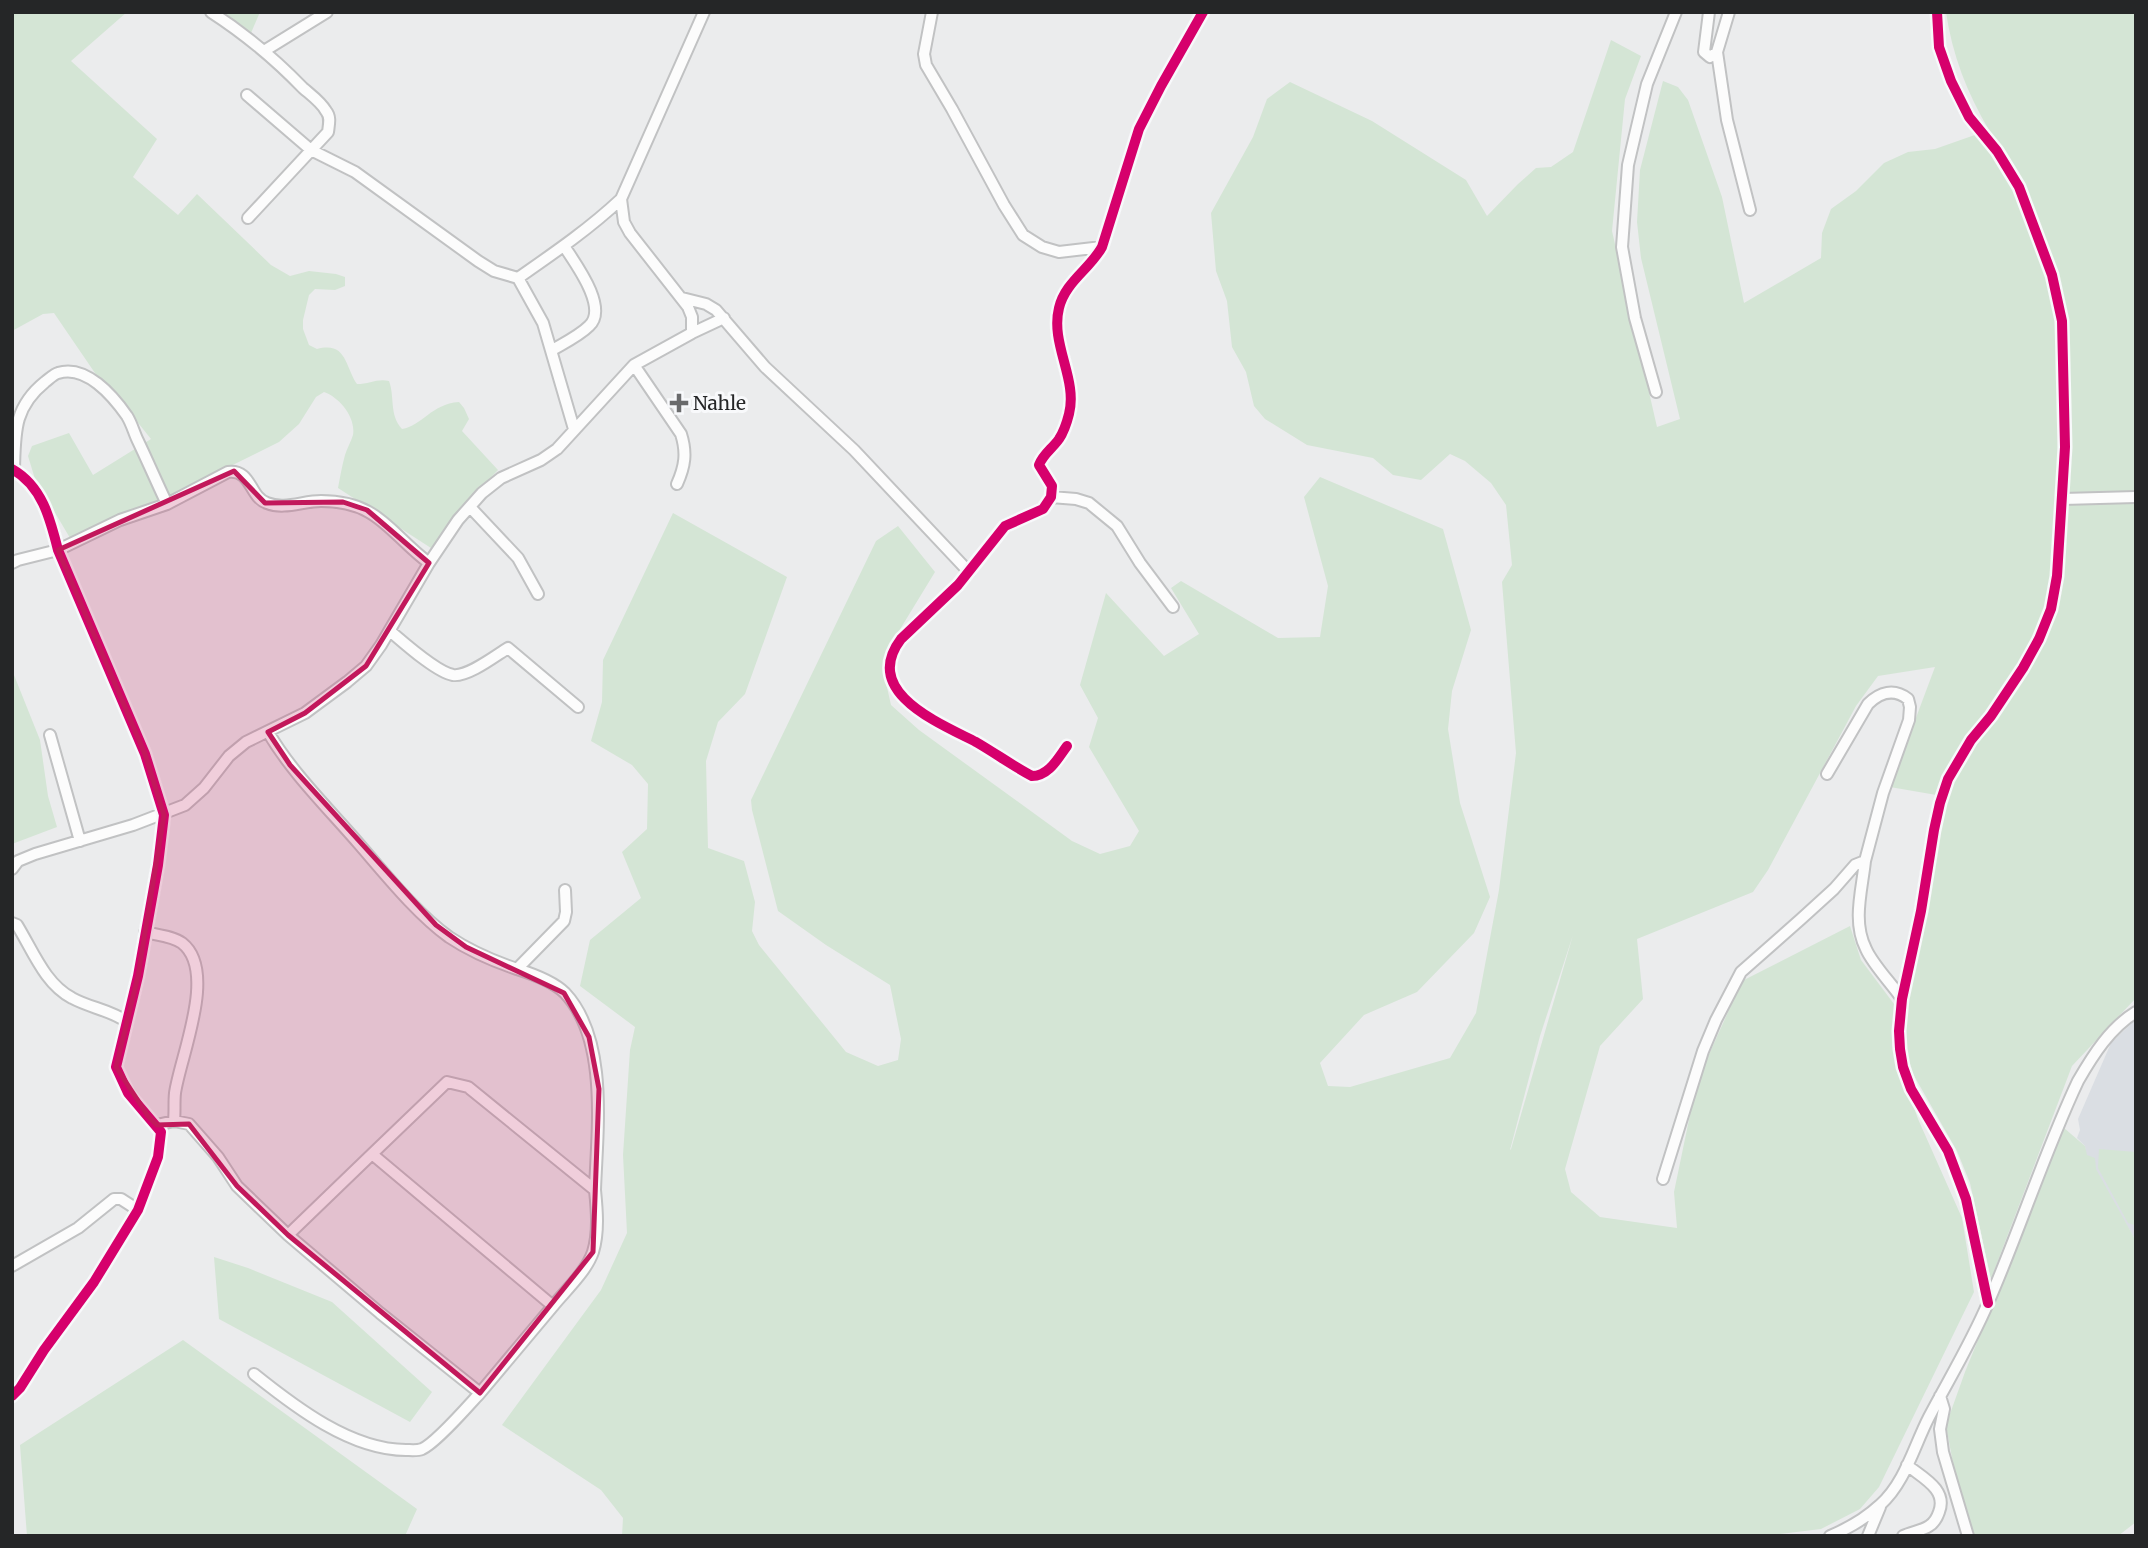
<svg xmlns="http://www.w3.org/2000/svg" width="2148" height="1548" font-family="Merriweather,serif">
<rect width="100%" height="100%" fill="#ebeced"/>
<!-- built -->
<path fill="#dadee3" d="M2136,1019v222l-50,-86 -1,-9 -8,-8 3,-8 -2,-11 33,-76z"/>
<!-- green -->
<path fill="#d4e5d5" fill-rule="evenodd" d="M12,12h115l-56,49 86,78 -24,38 45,38 19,-21 74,71 19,11 19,-5 27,3 9,3v9l-10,4 -20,-1 -6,6 -6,25v9l6,16 8,4c30,-8 28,18 40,35 12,0 21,-6 32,-3 6,16 0,34 13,48 20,-3 29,-25 57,-27l5,6 5,11 -7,12 36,39 -23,24 -44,54 -93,-60c2,-11 4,-22 7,-33 2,-7 6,-13 8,-20 3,-18 -14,-38 -29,-43l-8,5 -17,27 -20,18 -105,52 -71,31 -30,18 -38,-64 -7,-23 4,-10 37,-13 24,42 58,-36 -24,-30 -30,-33 -43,-63 -11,1 -31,17z
M224,12h36l-9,21z
M1946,12h190v986l-64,68 -81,213 -21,-96 -13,-32 -44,-77 -8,-28 -1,-29 4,-23 40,-197 -58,-10 45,-120 -57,9 -22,30 -88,164 -15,22 -116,47 6,60 -43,47 -35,123 6,23 29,25 77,11 -3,-36 23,-111 45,-100 108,-55 11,34 33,44 -2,41 26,74 44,99 12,74 -95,195 -19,22 -39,20 -58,7h-1141l1,-18 -22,-28 -99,-65 99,-135 26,-57 -4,-78 7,-105 5,-23 -55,-41 10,-46 51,-42 -19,-46 25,-23 1,-45 -16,-19 -41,-24 11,-39 1,-42 70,-147 114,64 -42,117 -27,28 -12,39 2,87 36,13 11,41 -3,29 7,14 87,107 32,14 20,-6 3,-21 -11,-54 -64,-40 -48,-34 -26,-101 -1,-10 125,-259 22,-15 37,46 -47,77 -4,25 7,31 28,25 153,111 28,13 30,-8 9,-15 -50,-84 9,-29 -18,-33 26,-92 58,63 35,-22 -28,-46 10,-7 97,57 42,-1 8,-51 -24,-89 16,-20 123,52 28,101 -19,61 -4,38 12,74 30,94 -16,36 -57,59 -53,23 -44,48 8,23 22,1 100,-29 26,-45 23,-123 17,-137 -14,-171 10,-17 -6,-60 -15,-22 -26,-22 -15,-7 -29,26 -28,-5 -20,-17 -66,-13 -42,-26 -11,-13 -8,-34 -14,-25 -5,-46 -11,-30 -5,-58 42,-76 14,-38 23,-17 82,39 94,59 21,36 31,-32 18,-16 15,-1 22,-15 38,-112 30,16 -16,43 -13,132 45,196 23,-8 -39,-161 -4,-36 3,-52 23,-89 15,6 10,13 34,97 22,106 77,-45 1,-25 9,-24 25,-18 28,-28 24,-11 27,-3 54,-19c-22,-37 -37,-76 -43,-118zM1573,935l-62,214 -1,1 30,-114z
M12,670l28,70 8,56 9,31 -45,17z
M2064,1128l21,18 2,9 8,3 1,11 40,72v281l-18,14h-145l-19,-67 -8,-44 19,-53z
M2099,1149l37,3 -2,73 -6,-2 -30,-55z
M214,1257l34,11 84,34 100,90 -22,30 -191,-103z
M183,1340l234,169 -12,27h-378l-7,-91z"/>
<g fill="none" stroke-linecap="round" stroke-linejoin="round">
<!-- minor casing -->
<g stroke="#c1c2c3" stroke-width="14">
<path id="minor" d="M211,12c34,22 64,47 92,76 8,7 18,14 23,23 5,6 3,13 2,21l-80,86
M932,12l-8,42 2,11 26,44 52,96 19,30 19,12 17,5 43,-5
M1709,12l-5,40 6,5 7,-5
M1729,12l-12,40 10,68 23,90
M1937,12l2,35 12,34 18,36 28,34 22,36 33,88 10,46 3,126 -8,129 -6,33 -12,30 -16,29 -32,48 -20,24 -23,39 -8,24 -6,27 -13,81 -19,88 -3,32 1,18 3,18 8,22 37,62 18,48 22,104
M264,51l63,-39
M247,95l64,55 44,22 123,89 16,10 24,7 25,45 31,106
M518,278c36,-25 71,-49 103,-79
M682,298l24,6 10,6 49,57 89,83 115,122
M692,333v-16l-4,-10 -58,-74 -6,-11 -3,-23 83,-187
M552,350c12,-7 27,-14 37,-24 20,-18 -14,-63 -25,-80
M634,365l47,69c6,19 4,32 -4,50
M1656,392l-21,-74 -13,-71 6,-82 19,-81 29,-72
M12,469c30,17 38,49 46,81l87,204 19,61 -6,50 -20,111 -22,91 12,26 33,39 -3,25 -20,53 -44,72 -50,68 -24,38 -8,8
M14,469c1,-37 0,-62 31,-87 4,-3 9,-8 13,-9 28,-9 55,23 69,43 5,8 7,17 11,25 10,21 19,42 29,63
M1051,497l25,2 13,4 28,23 23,37 33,44
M2063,499l73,-2
M470,507l48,51 20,36
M12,563l6,-3 40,-10 62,-30 47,-16 61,-32c24,-3 21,25 39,31 17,7 36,-2 54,-2 58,0 68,32 108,62
M390,631c13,11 46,41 63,44 15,2 42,-19 55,-27l70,59
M268,732c24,41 60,76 91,112 26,30 58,70 90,93 21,14 44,24 68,32l47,-48 2,-9 -1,-22
M50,735l30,106
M1067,746c-9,12 -18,30 -35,30 -19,-10 -37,-23 -56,-34 -37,-19 -115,-50 -75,-103l57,-54 47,-59 38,-17 8,-12 1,-11 -13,-21c4,-11 13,-16 20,-26 4,-6 8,-17 10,-25 9,-35 -19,-70 -10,-106 6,-26 31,-39 43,-61l37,-118 22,-43 42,-74
M1827,774l41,-70c12,-12 26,-16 40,-5l2,8 -1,13 -26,73 -18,68
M12,869l6,-8 17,-7 98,-29 52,-20 19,-17 25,-32 17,-14 59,-29 42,-31 19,-16 15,-21 48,-82 29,-43 24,-27 19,-15 40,-18 16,-11 77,-84 58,-32 32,-15
M12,923l5,2c16,26 28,59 55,73 18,10 39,12 55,24
M145,932c11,3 28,4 37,11 36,28 -2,114 -7,150 -1,9 0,19 -1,28
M517,969c16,5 36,12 48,24 44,47 32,138 30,197
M157,1125l17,-4 15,3 29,33 19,29 51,49 92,78 100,80c-12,13 -44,50 -58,56 -5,2 -12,1 -16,1 -55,0 -111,-43 -152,-76
M372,1154l75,-72 21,5 127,103c2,20 4,42 -2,62 -7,20 -27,38 -40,54
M1663,1179l40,-128 13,-31 25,-48 60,-53 33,-30 21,-24 10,-4c-3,29 -13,61 1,88 7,16 26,35 36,50
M288,1235l84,-81 181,152 -73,87
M12,1266l66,-38 36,-29h7l17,11
M1940,1396l4,13 -4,20 3,23 25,84
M1830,1536c17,-7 36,-18 50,-31 25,-22 34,-59 49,-88 20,-38 42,-74 59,-114 32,-73 56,-150 90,-222 15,-26 32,-53 58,-69
M1868,1536l12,-29
M1903,1536c8,-4 19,-5 26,-10 5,-3 8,-8 10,-14 9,-23 -18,-35 -32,-47"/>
</g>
<!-- minor -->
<use href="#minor" stroke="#fcfcfc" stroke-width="10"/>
<!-- cycleway casing -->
<g stroke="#f8f9fb" stroke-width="15">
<path id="cycleway" d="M1937,12l2,35 12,34 18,36 28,34 22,36 33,88 10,46 3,126 -8,129 -6,33 -12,30 -16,29 -32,48 -20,24 -23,39 -8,24 -6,27 -13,81 -19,88 -3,32 1,18 3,18 8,22 37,62 18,48 22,104
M12,469c30,17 38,49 46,81l87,204 19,61 -6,50 -20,111 -22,91 12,26 33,39 -3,25 -20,53 -44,72 -50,68 -24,38 -8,8
M1067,746c-9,12 -18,30 -35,30 -19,-10 -37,-23 -56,-34 -37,-19 -115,-50 -75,-103l57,-54 47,-59 38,-17 8,-12 1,-11 -13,-21c4,-11 13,-16 20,-26 4,-6 8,-17 10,-25 9,-35 -19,-70 -10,-106 6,-26 31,-39 43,-61l37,-118 22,-43 42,-74"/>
</g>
<!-- cycleway -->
<use href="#cycleway" stroke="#d6006c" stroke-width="10"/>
</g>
<!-- marked area -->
<path fill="#c2185b" fill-opacity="0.2" stroke="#c2185b" stroke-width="5" stroke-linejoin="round" d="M234,471l31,32 78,-1 24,8 62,53 -63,103 -61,47 -37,19 22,33 146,160 30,22 98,46 25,44 10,52 -6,163 -113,141 -192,-158 -51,-49 -48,-62 -32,1 -9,-9 -32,-49 22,-91 26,-161 -19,-61 -87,-204z"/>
<!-- markers -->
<path fill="#6a6b6c" stroke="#f8f9fb" stroke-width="2.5" d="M675.5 392.5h7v7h7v7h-7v7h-7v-7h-7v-7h7z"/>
<g text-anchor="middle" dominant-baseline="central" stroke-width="6" stroke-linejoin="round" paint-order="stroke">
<!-- poi labels -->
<g font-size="19" fill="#252627" stroke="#f8f9fb" text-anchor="start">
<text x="693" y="403">Nahle</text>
</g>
</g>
<!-- border -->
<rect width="2148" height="1548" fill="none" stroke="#252627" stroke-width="28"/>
</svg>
